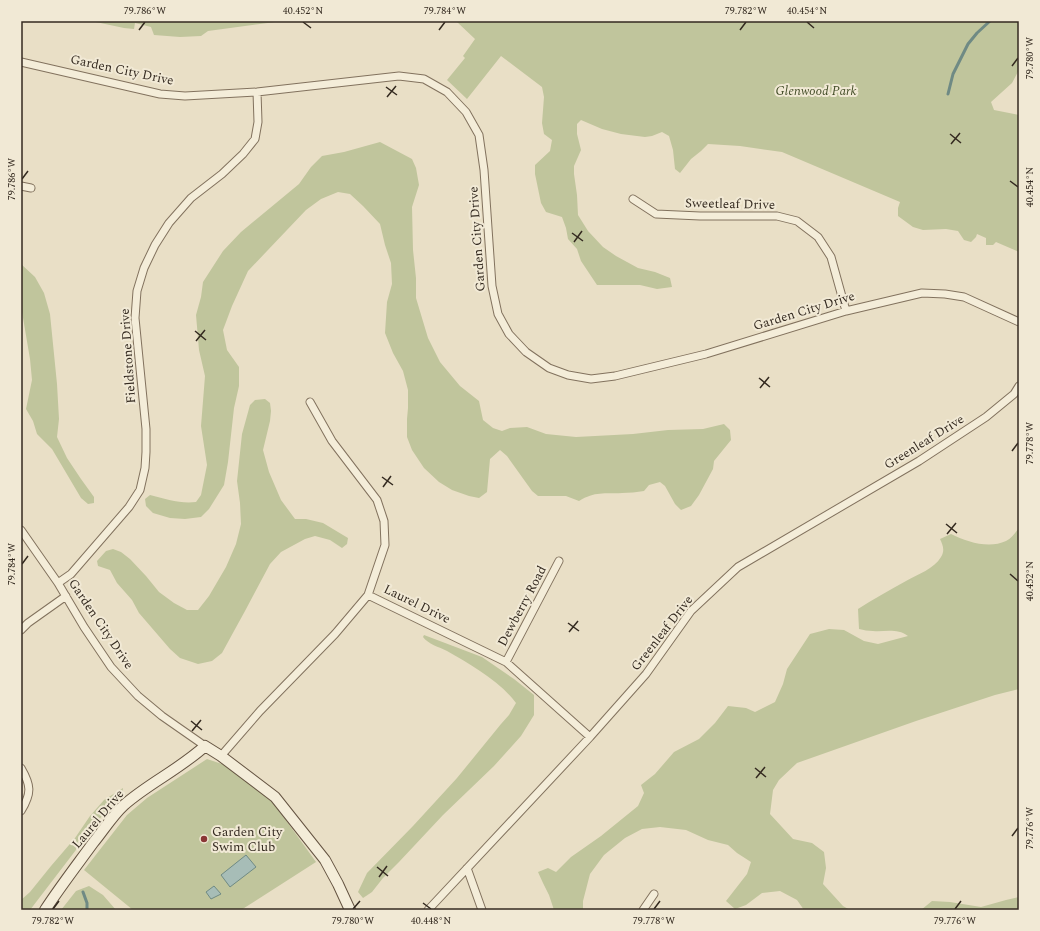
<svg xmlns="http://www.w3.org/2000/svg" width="1040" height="931" font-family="Spectral,serif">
<rect width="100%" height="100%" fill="#e9dfc6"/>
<!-- green -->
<path fill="#c0c59c" d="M91,21h192l-75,10 -7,5 -21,1 -26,-2 -3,-8 -16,-4 -1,6 -10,-1z
M456,21h563v49l-7,13 -21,19 3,8 25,5v137l-23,-10 -3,3h-7v-7l-9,-4 -1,3 -5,5 -7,-2 -6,-9 -12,-2 -23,1 -10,-3 -15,-11v-8l2,-6 -118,-50 -42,-6 -32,-2 -7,7 -10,8 -11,14 -5,-4 -2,-19 -4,-14 -7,-4 -10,4 -7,1 -24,-3 -19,-5 -21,-9 -4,4v10l4,16 -7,16v8l3,21 1,20 10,16 15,16 13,9 22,12 17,4 15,6 2,9 -15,2 -17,-4h-43l-16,-24 -4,-12 -9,-10 -2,-11 -4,-11 -16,-5 -5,-9 -6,-29v-9l15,-14 2,-11 -8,-6 -2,-11 2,-26 -2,-10 -41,-31 -34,43 -20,-19 18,-22 -2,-2 12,-17z
M380,142l32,17 4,9 3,17 -7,22 1,43 3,28v20l12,40 12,24 20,24 19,15 4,19 10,8 9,3 8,-3 17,-1 19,7 30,3 57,-3 35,-4 35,-1 21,-5 6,6 1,10 -17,21 -1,8 -14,26 -8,11 -10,4 -6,-6 -10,-18 -5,-4 -11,3 -5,6c-7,1 -15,2 -22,2 -18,1 -27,-2 -43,8l-13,-5h-28l-6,-5 -25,-35 -7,-6 -10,9 -3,33 -8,6 -10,-2 -17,-6 -13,-8 -15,-14 -12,-18 -5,-13v-18l1,-11v-18l-5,-19 -10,-18 -8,-20 2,-31 5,-18 -1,-21 -6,-18 -5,-21 -17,-18 -13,-12 -12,-2 -17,7 -15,11 -58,61 -16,35 -9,24 4,20 12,17v19l-5,22 -6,54 -4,23 -15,24 -8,8 -16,2 -15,-1 -17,-5 -7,-7 -1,-7 5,-4c15,4 31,9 46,7l5,-7 6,-30 -6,-39 4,-50 -6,-26 -3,-35 5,-18 2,-15 20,-31 18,-19 58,-48 12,-17 11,-11 22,-4z
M21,264l14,13 9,16 6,21 7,70 2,35 -2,18 10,21 14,21 13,18v6l-6,1 -7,-6 -29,-49 -15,-15 -4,-13 -7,-12 6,-29 -2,-21 -9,-53z
M265,399l5,4 1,8 -1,10 -7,29 6,22 12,28 14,19h11l17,4 25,15 -1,6 -5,4 -12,-8 -15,-4 -10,3 -24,13 -11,12 -25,47 -11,20 -12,22 -10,8 -14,3 -18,-6 -10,-9 -31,-36 -7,-13 -15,-17 -7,-13 -12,-4 -1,-5 9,-10 7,-2 8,3 9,7 16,17 13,16 15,11 13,7h11l11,-14 17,-29 10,-23 5,-20 -1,-21 -3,-22 5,-47 8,-29 5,-5z
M1019,528v161l-24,6 -79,26 -119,42 -18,17 -6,10 -3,24 23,25 19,4 12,9 2,16 -3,16 20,22 7,4h-46l-7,-10 -17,-9 -18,2 -16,12 -11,4 -9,-8 21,-27 4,-12 -14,-9 -9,-8 -20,-5 -22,-10 -26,-3 -18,2 -17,9 -21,17 -14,19 -7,27v9h-29l-5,-15 -6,-12 -5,-11 10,-4 8,4 15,-15 30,-21 37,-30 6,-13 -3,-8 14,-11 19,-22 25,-13 16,-16 13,-17 18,2 9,4 20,-10 8,-18 4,-15 23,-35 19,-5 15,1 20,11 14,3 30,-8c-11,-8 -23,-4 -35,-5 -5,0 -9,-1 -14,-2l-1,-20c15,-10 32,-19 48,-28 12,-7 28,-12 35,-24 4,-6 2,-12 -1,-18l11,-5c16,8 38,15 55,7 5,-2 10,-9 13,-13z
M424,635l58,22 32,22 20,16v20l-13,21 -27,30 -51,49 -44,47 -16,16 -11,14 -9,6 -5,-6 9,-19 46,-47 44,-48 44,-54 8,-9 7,-12c-15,-21 -46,-39 -69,-52 -8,-4 -19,-7 -24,-14z
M207,759l21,7 42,32 46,64 -75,48h-108l-49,-40 43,-55 20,-17z
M123,788l-1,8 -17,16 -75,98h-9v-10l9,-8 21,-26 24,-28 15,-22 14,-16z
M89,886l14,9 13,15h-55l15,-19z
M1019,897v13h-98l11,-9 18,1 31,5 25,-7z"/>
<!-- water -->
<path fill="#a7bdb7" stroke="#6f8a84" d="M246,855l10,12 -26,20 -9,-12z
M214,886l7,8 -10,5 -5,-7z"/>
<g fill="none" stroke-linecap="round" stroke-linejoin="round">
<!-- stream -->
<path stroke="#6f8a84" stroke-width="3" d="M948,94l5,-20 15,-30 9,-11 13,-12
M83,892l4,11v7"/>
<!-- street casing -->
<g stroke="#82725e" stroke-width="9">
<path id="street" d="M21,62l139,32 25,2 72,-4 142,-16 25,3 23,13 19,20 13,23 5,35 8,116 6,28 11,20 17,18 23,16 19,7 23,4 24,-3 91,-22 140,-43 76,-18 23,1 19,3 55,25
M21,186l10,2
M633,199l23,15 44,2h77l20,5 21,16 13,20 15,54
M21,530l37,53 26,44 27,40 27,29 24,20 43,30
M58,583l13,-9 58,-67 11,-17 5,-22 1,-16v-23l-11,-111 2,-27 7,-23 11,-23 14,-22 22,-25 31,-24 21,-20 12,-15 3,-17 -1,-30
M368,595l138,67 84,75
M21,630l7,-7 38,-27
M506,662l53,-101
M221,756l39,-45 75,-77 33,-39 17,-50 -1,-24 -7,-21 -45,-59 -22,-39
M21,768c10,17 11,25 0,43
M467,868l15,42
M428,910l162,-173 56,-63 45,-63 47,-44 181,-106 67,-44 28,-23 5,-8
M643,910l11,-16"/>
</g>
<!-- secondary casing -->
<g stroke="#645341" stroke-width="12">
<path id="secondary" d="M45,910c15,-23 32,-45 48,-67 10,-12 19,-27 31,-38 25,-22 56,-36 81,-59l16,10 54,41 50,63 13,24 12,26"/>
</g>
<!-- street -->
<use href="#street" stroke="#f4edd9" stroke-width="7"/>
<!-- secondary -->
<use href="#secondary" stroke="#f4edd9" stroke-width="10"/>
</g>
<!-- ticks -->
<path fill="none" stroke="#342a20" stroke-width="1.5" d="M303,22l8,6M807,22l7,6M139,30l6,-8M439,30l6,-8M740,30l6,-8M1012,66l6,-8M386,87l11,8M387,97l9,-11M950,134l11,9M951,144l9,-11M22,179l6,-8M1010,181l8,6M572,233l11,8M574,242l8,-11M195,331l11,9M196,341l9,-11M759,378l11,9M760,388l9,-11M1012,451l6,-8M382,477l11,8M383,487l8,-11M946,524l11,9M947,534l9,-11M22,564l6,-8M1010,574l8,7M568,623l11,8M569,632l9,-11M191,721l11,9M192,731l9,-11M755,768l11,9M756,778l9,-11M1012,836l6,-8M377,867l11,9M379,877l8,-11M423,903l8,6M53,909l6,-8M353,909l7,-8M654,909l6,-8M955,909l6,-8"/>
<!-- markers -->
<circle fill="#8a3635" stroke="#f1e9d5" stroke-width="1.5" cx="204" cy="839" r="4"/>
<g text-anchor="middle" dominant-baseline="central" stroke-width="4" stroke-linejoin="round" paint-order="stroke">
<!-- street labels -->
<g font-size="13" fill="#342a20" stroke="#f1e9d5">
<text transform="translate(122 70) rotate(12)">Garden City Drive</text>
<text transform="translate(730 204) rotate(1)">Sweetleaf Drive</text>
<text transform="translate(477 239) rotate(-94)">Garden City Drive</text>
<text transform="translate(804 311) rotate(-17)">Garden City Drive</text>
<text transform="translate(128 356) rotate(-94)">Fieldstone Drive</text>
<text transform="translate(924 442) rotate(-32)">Greenleaf Drive</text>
<text transform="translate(417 604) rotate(26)">Laurel Drive</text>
<text transform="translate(522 606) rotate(-62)">Dewberry Road</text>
<text transform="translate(101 624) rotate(56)">Garden City Drive</text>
<text transform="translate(662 633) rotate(-52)">Greenleaf Drive</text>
<text transform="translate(98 819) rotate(-50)">Laurel Drive</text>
</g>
<!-- park labels -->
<g font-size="13" font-style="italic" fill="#444e29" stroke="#f1e9d5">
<text x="816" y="91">Glenwood Park</text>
</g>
<!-- poi labels -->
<g font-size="13" fill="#342a20" stroke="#f1e9d5" text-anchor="start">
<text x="212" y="832">Garden City<tspan x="212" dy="15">Swim Club</tspan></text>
</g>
</g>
<!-- border -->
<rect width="1040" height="931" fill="none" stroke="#f1e9d5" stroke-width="44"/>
<rect x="22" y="22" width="996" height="887" fill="none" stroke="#342a20" stroke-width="1.5"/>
<g font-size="10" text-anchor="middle" fill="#342a20">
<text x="145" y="14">79.786°W</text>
<text x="303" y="14">40.452°N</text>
<text x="445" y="14">79.784°W</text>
<text x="746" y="14">79.782°W</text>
<text x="807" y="14">40.454°N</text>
<text transform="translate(1029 58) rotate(-90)" y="4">79.780°W</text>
<text transform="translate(11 179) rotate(-90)" y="4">79.786°W</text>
<text transform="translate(1029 187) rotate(-90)" y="4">40.454°N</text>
<text transform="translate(1029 443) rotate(-90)" y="4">79.778°W</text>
<text transform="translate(11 564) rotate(-90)" y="4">79.784°W</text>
<text transform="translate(1029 581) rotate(-90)" y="4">40.452°N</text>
<text transform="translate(1029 828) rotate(-90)" y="4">79.776°W</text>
<text x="53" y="924">79.782°W</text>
<text x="353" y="924">79.780°W</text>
<text x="431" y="924">40.448°N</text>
<text x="654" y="924">79.778°W</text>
<text x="955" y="924">79.776°W</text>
</g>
</svg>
